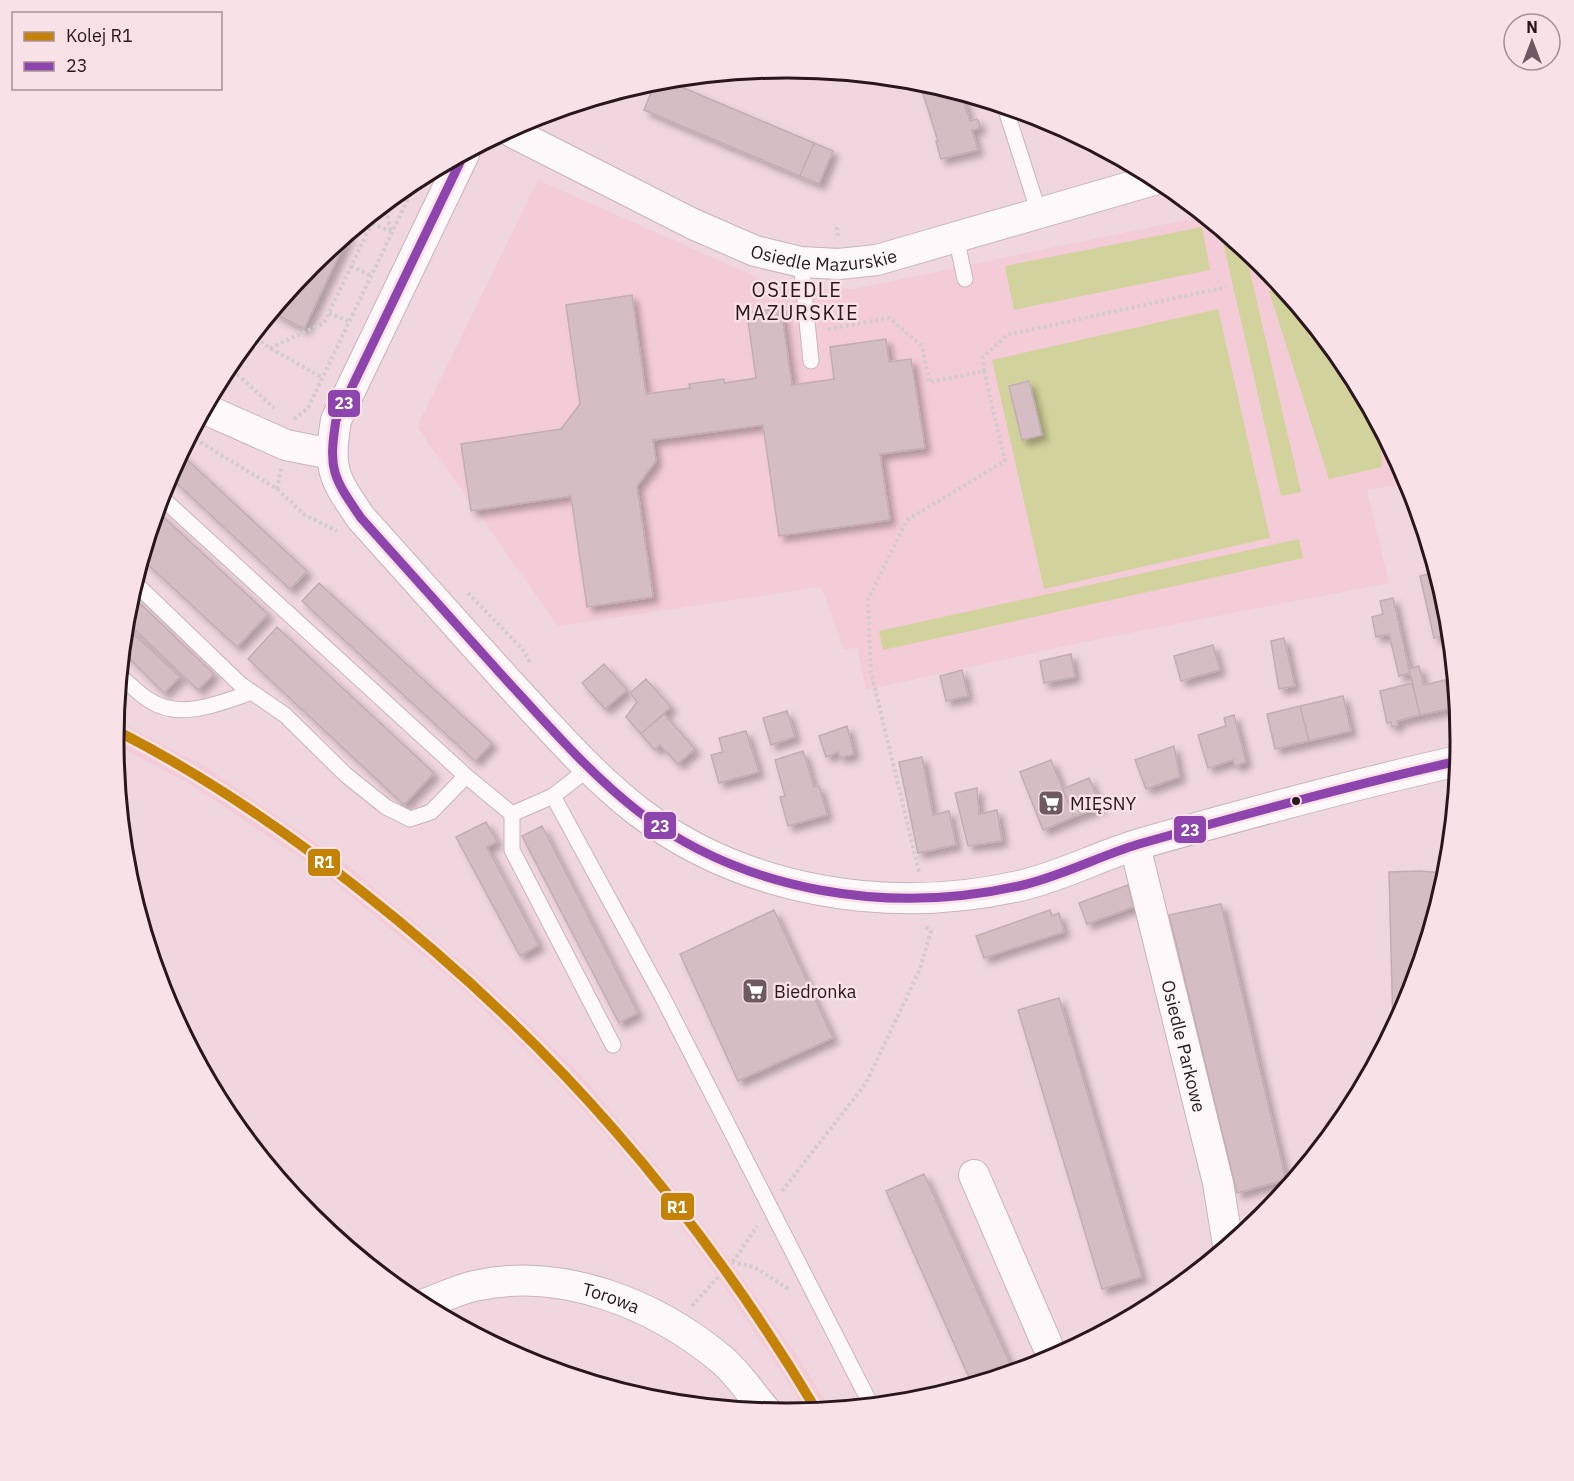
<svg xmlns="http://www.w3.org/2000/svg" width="1574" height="1481" font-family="'IBM Plex Sans',sans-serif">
<defs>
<filter id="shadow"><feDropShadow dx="5.5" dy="5.5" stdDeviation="3" flood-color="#0004"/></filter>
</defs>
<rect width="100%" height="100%" fill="#f0d6de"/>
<!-- built -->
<path fill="#f4ccd8" d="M538,180l245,109h71l350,-73 51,42 9,25 11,-3 72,87 62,116 -42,7 22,93 -300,58 -223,49 -9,-43 -13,3 -23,-63 -263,39 -141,-199z
M116,720l91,48 133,91 139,118 100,96 84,100 71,93 68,97 28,46 -23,2 -88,-133 -71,-96 -91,-101 -94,-92 -140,-116 -131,-88 -78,-41z"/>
<!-- green -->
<path fill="#d2d29c" d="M1202,227l8,43 -196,40 -9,-44z
M1220,229l25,21 56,242 -20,4z
M1281,287l66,80 33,63 2,37 -53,12 -60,-188z
M1218,309l52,229 -226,51 -52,-229z
M1299,539l4,19 -420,92 -4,-19z"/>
<!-- building -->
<path fill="#d4bec4" stroke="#c3adb4" stroke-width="1.5" filter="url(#shadow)" d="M656,80h9l149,63 -14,33 -156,-66z
M919,81l42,12 9,28 7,-2 2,3 1,6 -8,2 6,20 -37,9 -5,-18h2z
M814,143l19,8 -14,33 -19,-8z
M350,232l-46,97 -32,-17 39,-48z
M632,295l14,99 44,-6 -1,-4 35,-5v4l32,-5 -9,-65 34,-5 11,77 42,-6 -4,-32 56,-8 3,23 22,-3 14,89 -45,6 10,66 -111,16 -16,-111 -110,15 3,21 -19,25 16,111 -66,10 -16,-111 -100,15 -10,-67 100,-15 19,-25 -14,-99z
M1029,381l13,54 -20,5 -13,-54z
M181,454l126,117 -17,18 -121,-113z
M157,511l111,103 -31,33 -95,-88z
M1436,572l11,38 3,24 -16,4 -14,-62z
M319,583l173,160 -17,18 -173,-160z
M131,595l83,79 -16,16 -72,-69z
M1393,598l17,75 -11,3 -10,-42 -13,3 -4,-20 11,-3 -3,-13z
M125,626l55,51 -16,16 -41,-41z
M277,627l157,146 -30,32 -156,-146z
M1284,638l11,48 -16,3 -8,-48z
M1213,645l7,25 -39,11 -7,-25z
M1071,654l4,23 -31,6 -4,-22z
M604,664l23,26 -22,19 -23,-26z
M1419,666l5,19 21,-5 7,28 -32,7 -11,-46z
M962,670l6,26 -22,5 -6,-25z
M646,679l25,28 -30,27 -15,-17 11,-15 -7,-9z
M1412,683l8,32 -23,6 1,4 -6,2 -1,-5 -4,1 -7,-32z
M1343,696l8,35 -42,10 -9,-35z
M1300,706l9,35 -34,8 -8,-35z
M787,711l8,26 -24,8 -8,-27z
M664,714l31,35 -17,15 -18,-19 -5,5 -14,-16z
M1234,715l12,47 -11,4 -2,-6 -25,8 -10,-33 28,-9 -2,-8z
M847,726l7,28 -13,4 -3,-6 -12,5 -7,-21z
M746,731l13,41 -40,11 -8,-28 12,-3 -4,-14z
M1174,746l6,31 -34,12 -11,-29z
M803,751l11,36 5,-1 8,29 -39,11 -8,-29 5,-1 -10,-36z
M922,757l11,58 16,-4 7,34 -38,8 -19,-91z
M1051,760l23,57 -31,13 -23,-58z
M1089,778l12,28 -27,11 -11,-28z
M977,788l2,26 18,-4 5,31 -34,5 -13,-53z
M486,822l11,20 -10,5 52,98 -19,11 -64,-119z
M542,826l96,187 -19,10 -97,-187z
M1421,871l21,2 1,14 -34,111 -16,30 -4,-156z
M1128,885l6,22 -47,17 -8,-21z
M1221,904l65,276 -49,13 -68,-278z
M774,910l59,128 -95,43 -58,-127z
M1050,910l2,6 7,-3 5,19 -80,26 -8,-22z
M1059,998l83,279 -40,12 -84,-279z
M924,1174l84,185 4,13 -40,12 -86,-193z"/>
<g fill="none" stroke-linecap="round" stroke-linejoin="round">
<!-- service casing -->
<g stroke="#c9b3b9" stroke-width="17">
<path id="service" d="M1005,107l34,106
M956,237l9,42
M801,262l10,99
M161,497l305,279 46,38
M135,583l105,101 45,31 61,60 40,32 24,12 21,-7 35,-36
M120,676c10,8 19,18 29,24 30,21 72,3 103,-8
M588,769l-35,27 -41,18v36l101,195
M553,796l109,200 209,409"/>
</g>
<!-- minor casing -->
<g stroke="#c9b3b9" stroke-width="32">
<g id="minor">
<path id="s1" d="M508,130l185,94 62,27 46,11 38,2 38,-4 280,-81"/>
<path d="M464,154l-128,266c-8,50 -3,57 25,98 49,55 99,110 148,165 42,45 81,91 130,129 107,81 252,103 380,74 41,-9 80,-30 120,-42 106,-30 212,-59 319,-83"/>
<path d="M205,409l81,36 45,9"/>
<path id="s2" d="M1135,846l83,337 10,62"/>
<path d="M974,1175l79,183"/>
<path id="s3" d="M422,1305c17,-6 35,-15 52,-19 87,-20 181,18 247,73 17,14 31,36 45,52"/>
</g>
</g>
<!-- path -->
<path stroke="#d3ccce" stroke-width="4" stroke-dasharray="3 3" stroke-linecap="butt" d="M385,204l6,27
M372,224l20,8
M837,227l1,11
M351,266l19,9
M329,313l19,8
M828,329l61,-11 33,28 7,36 55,-11 21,90 -98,59 -39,80 3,72 48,200
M257,330l6,14 58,33
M270,348l54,-25 54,-113
M226,370l11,4 37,34
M984,371l-1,-14 24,-22 219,-48
M294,419l14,-11 110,-230
M190,436l87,53 28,26 32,16
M277,489l4,-20
M468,593l57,59 5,11
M782,1191l84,-108 54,-114 11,-38 -7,-5
M732,1262l22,5 36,23
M692,1306l46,-51 19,-29"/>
<!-- service -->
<use href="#service" stroke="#fdf9fa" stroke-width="15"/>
<!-- minor -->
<use href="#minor" stroke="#fdf9fa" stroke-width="30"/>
<!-- bus-1 casing -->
<g stroke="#f8e1e7" stroke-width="14">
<path id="bus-1" d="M464,154l-128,266c-8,50 -3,57 25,98 49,55 99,110 148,165 42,45 81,91 130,129 107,81 252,103 380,74 41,-9 80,-30 120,-42 106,-30 212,-59 319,-83"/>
</g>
<!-- bus-1 -->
<use href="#bus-1" stroke="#8e44ad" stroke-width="9"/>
<!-- rail-1 casing -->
<g stroke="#f8e1e7" stroke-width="15">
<path id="rail-1" d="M115,730c87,44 169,100 245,160 188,147 335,316 457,521"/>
</g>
<!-- rail-1 -->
<use href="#rail-1" stroke="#c48207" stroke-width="10"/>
</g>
<!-- icons -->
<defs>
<g id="supermarket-square" transform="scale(1.35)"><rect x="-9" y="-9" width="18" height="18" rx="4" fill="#6f5961" stroke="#f8e1e7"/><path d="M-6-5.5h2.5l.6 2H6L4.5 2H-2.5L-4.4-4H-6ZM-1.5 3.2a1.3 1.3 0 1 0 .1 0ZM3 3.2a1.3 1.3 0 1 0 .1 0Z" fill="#fff"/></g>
</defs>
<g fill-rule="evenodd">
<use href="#supermarket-square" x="1051" y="803"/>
<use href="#supermarket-square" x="755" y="991"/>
</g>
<!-- markers -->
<circle fill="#2a161d" stroke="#f8e1e7" stroke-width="2" cx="1296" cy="801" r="5"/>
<g text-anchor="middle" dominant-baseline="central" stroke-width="5" stroke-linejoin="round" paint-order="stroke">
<!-- street labels -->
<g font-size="18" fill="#2a161d" stroke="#f8e1e7">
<text stroke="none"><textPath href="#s1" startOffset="345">Osiedle Mazurskie</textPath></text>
<text stroke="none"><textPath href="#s2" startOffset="206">Osiedle Parkowe</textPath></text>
<text stroke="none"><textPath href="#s3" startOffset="195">Torowa</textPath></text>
</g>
<!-- poi labels -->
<g font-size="18" fill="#2a161d" stroke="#f8e1e7" text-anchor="start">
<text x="1070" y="803">MIĘSNY</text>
<text x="774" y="991">Biedronka</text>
</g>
<!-- neighbourhood labels -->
<g font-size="20" letter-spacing="1.5" fill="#2a161d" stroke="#f8e1e7">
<text x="797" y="289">OSIEDLE<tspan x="797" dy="23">MAZURSKIE</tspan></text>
</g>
</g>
<!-- crop -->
<path d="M0 0H1574V1481H0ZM786 78H788A662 662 0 0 1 1450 740V741A662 662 0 0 1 788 1403H786A662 662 0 0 1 124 741V740A662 662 0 0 1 786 78Z" fill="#f8e1e7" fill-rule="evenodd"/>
<path fill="none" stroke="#2a161d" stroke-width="3" d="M786 78H788A662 662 0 0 1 1450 740V741A662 662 0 0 1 788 1403H786A662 662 0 0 1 124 741V740A662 662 0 0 1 786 78Z"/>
<g stroke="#f8e1e7" stroke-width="2">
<rect x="327" y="389" width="34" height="29" rx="6" fill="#8e44ad"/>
<rect x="643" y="811" width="34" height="29" rx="6" fill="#8e44ad"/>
<rect x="1173" y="815" width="34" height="29" rx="6" fill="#8e44ad"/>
<rect x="307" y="848" width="34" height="29" rx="6" fill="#c48207"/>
<rect x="660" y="1192" width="35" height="29" rx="6" fill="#c48207"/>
</g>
<g font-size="16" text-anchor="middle" font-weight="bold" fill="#fff">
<text x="344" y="409">23</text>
<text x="660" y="832">23</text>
<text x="1190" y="836">23</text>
<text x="324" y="868">R1</text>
<text x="677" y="1213">R1</text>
</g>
<!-- legend -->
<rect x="12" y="12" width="210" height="78" fill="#f8e1e7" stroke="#a69096" stroke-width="1.5"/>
<rect x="24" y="32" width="30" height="9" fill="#c48207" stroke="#a69096" stroke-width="1.5"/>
<text x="66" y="42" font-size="18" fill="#2a161d">Kolej R1</text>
<rect x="24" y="62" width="30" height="9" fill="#8e44ad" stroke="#a69096" stroke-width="1.5"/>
<text x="66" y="72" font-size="18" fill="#2a161d">23</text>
<!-- north arrow -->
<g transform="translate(1532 42)"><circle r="28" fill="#f8e1e7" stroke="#a69096" stroke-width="1.5"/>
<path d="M0-4.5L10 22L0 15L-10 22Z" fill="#6f5961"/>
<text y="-9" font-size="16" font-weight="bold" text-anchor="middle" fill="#2a161d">N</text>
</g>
</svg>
